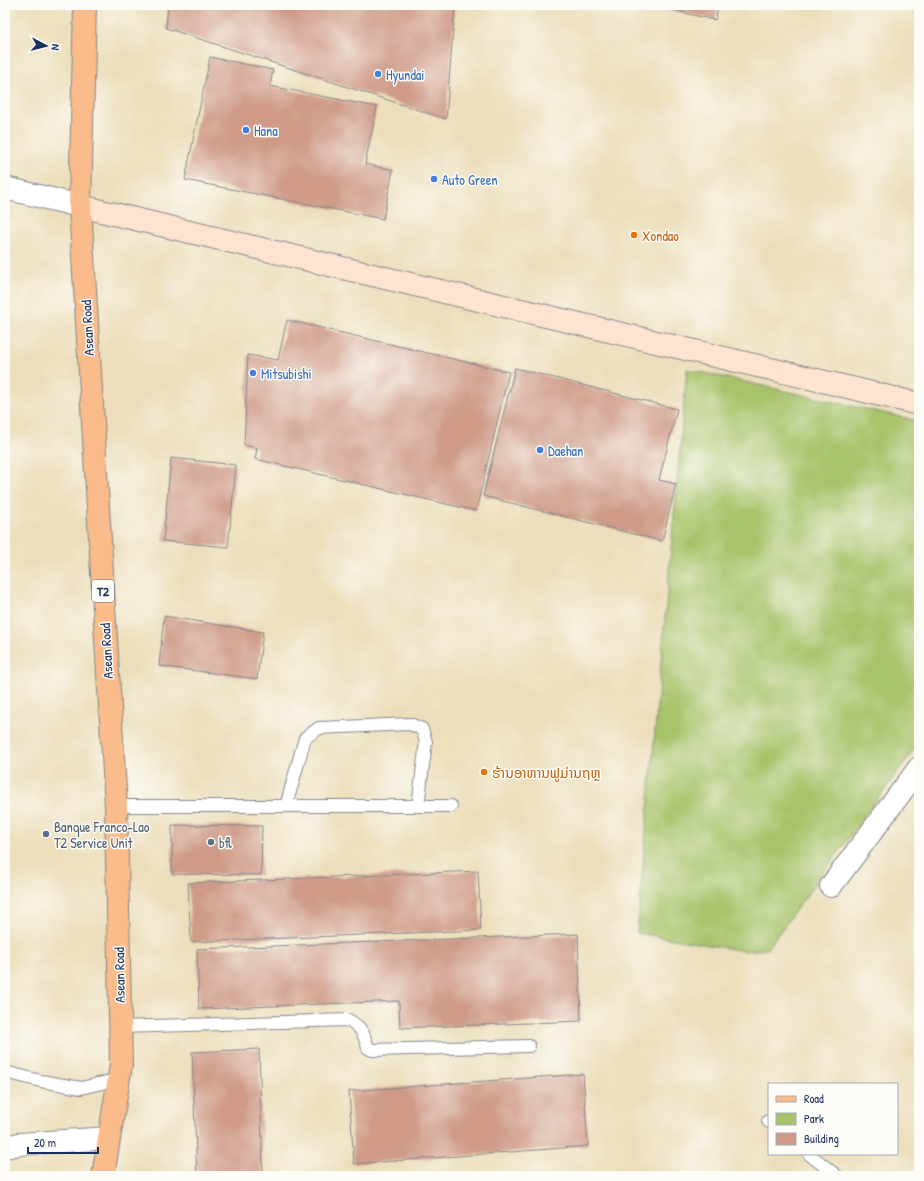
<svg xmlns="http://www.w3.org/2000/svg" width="924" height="1181" font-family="'Patrick Hand','Noto Sans Lao',sans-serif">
<rect width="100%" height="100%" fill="#fdfcf7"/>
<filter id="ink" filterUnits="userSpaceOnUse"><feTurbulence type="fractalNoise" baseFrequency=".025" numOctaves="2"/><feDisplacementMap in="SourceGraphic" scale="8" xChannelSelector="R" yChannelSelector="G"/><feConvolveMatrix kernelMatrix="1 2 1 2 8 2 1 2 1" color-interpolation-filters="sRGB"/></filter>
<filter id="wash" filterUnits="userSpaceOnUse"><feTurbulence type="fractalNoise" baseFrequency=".012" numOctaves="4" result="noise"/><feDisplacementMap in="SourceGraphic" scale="16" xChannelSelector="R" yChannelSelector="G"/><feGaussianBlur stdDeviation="0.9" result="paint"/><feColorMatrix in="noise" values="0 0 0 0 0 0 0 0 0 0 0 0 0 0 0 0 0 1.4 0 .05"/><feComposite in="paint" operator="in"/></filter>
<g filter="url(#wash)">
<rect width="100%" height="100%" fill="#ecdeba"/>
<!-- green -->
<path fill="#a8c36a" stroke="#627964" d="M687,369l232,52v322l-152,206 -22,2 -108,-18z"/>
<g id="blocks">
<!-- building -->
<path fill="#cf9b88" d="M168,5h287l-9,114 -280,-91z
M650,5h69l-4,15z
M210,57l63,13 -3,16 107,21 -12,57 28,6 -10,49 -198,-39z
M287,320l222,52 -33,139 -221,-52 2,-11 -13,-3 4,-90 30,5z
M515,368l162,41 -18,71 17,4 -14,57 -179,-45z
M171,458l65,7 -8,82 -65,-6z
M164,616l99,16 -6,47 -98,-13z
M172,825l90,1 -1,49 -89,-1z
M478,871l3,59 -290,12 -3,-59z
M578,934l3,87 -181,7 -1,-27 -200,8 -2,-60z
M259,1049l4,127h-66l-5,-124z
M583,1074l5,72 -234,18 -5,-73z
M542,1174l1,2h-19v-1z"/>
</g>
</g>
<g filter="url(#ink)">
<use href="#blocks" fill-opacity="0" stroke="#84868c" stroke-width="1"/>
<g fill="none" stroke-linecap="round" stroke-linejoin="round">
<!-- lane casing -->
<g stroke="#84868c" stroke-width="14">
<path id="lane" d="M116,806h335
M286,806l19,-68 14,-10 91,-4 12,5 4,13 -8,64
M120,1027l228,-7c13,6 16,14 20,28l4,2 157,-4
M5,1072l36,9 40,7 38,-9
M768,1121l1,1
M809,1154l28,22"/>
</g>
<!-- street casing -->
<g stroke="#84868c" stroke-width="24">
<path id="street" d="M5,188l75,18
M831,886l88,-118
M5,1147l14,-3 90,-6"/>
</g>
<!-- secondary casing -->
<g stroke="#84868c" stroke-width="24">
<path id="secondary" d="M80,206l839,198"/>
</g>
<!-- primary casing -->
<g stroke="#84868c" stroke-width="24">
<path id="primary" d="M85,5l-5,201 36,600 5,259 -18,111"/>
</g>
<!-- lane -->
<use href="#lane" stroke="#fff" stroke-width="12"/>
<!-- street -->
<use href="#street" stroke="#fff" stroke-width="22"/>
<!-- secondary -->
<use href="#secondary" stroke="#fde4d0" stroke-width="22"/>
<!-- primary -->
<use href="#primary" stroke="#f9bc8a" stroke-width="22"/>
</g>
</g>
<!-- markers -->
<g fill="#3f7fe0" stroke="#fdfcf7" stroke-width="1.5">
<circle cx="378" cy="74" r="4"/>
<circle cx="246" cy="130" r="4"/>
<circle cx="434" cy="179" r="4"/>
<circle cx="253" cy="373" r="4"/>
<circle cx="540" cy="450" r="4"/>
</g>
<g fill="#e8710a" stroke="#fdfcf7" stroke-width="1.5">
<circle cx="634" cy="235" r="4"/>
<circle cx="484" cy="772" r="4"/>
</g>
<g fill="#5c6f8a" stroke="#fdfcf7" stroke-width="1.5">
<circle cx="46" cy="834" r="4"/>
<circle cx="211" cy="842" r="4"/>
</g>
<g text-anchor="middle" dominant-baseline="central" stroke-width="3" stroke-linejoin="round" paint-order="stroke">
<!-- shield labels -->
<rect fill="#fdfcf7" stroke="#5f6c8c" stroke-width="1" x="92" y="580" width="22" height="22" rx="3"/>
<g font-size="13" font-weight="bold" fill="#1b2f5e">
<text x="103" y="591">T2</text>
</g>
<!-- shop labels -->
<g font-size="14" fill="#366cbe" stroke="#fdfcf7" text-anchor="start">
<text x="386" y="74">Hyundai</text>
<text x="254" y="130">Hana</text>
<text x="442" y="179">Auto Green</text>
<text x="261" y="373">Mitsubishi</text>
<text x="548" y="450">Daehan</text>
</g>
<!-- food labels -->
<g font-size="14" fill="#c56008" stroke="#fdfcf7" text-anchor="start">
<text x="642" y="235">Xondao</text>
<text x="492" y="772">ຮ້ານອາຫານຟູມ່ານຖຫຼ</text>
</g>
<!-- street labels -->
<g font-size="14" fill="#1b2f5e" stroke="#fdfcf7">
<text transform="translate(87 328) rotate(-93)">Asean Road</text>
<text transform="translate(106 651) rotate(-93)">Asean Road</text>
<text transform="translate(119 975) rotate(-91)">Asean Road</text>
</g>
<!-- service labels -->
<g font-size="14" fill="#4e5e75" stroke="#fdfcf7" text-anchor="start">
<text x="54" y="826">Banque Franco-Lao<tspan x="54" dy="16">T2 Service Unit</tspan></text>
<text x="219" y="842">bfl</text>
</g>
</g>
<!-- margin -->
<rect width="924" height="1181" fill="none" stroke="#fdfcf7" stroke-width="20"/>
<!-- legend -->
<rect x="768" y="1083" width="130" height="72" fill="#fdfcf7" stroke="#a3aaba"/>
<rect x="776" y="1096" width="20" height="6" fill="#f9bc8a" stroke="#a3aaba"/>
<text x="804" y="1103" font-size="12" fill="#1b2f5e">Road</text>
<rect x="776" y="1113" width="20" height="12" fill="#a8c36a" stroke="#a3aaba"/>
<text x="804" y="1123" font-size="12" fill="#1b2f5e">Park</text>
<rect x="776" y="1133" width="20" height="12" fill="#cf9b88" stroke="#a3aaba"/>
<text x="804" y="1143" font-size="12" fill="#1b2f5e">Building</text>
<!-- north arrow -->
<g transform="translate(46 46) rotate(97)" stroke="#fdfcf7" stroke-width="3" paint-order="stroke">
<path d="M0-3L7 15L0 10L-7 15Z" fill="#1b2f5e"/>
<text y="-6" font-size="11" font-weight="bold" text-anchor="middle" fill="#1b2f5e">N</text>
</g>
<!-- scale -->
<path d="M28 1147v6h70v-6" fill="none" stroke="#1b2f5e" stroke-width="2"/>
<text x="34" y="1147" font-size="12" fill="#1b2f5e" stroke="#fdfcf7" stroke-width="3" paint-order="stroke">20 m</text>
</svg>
